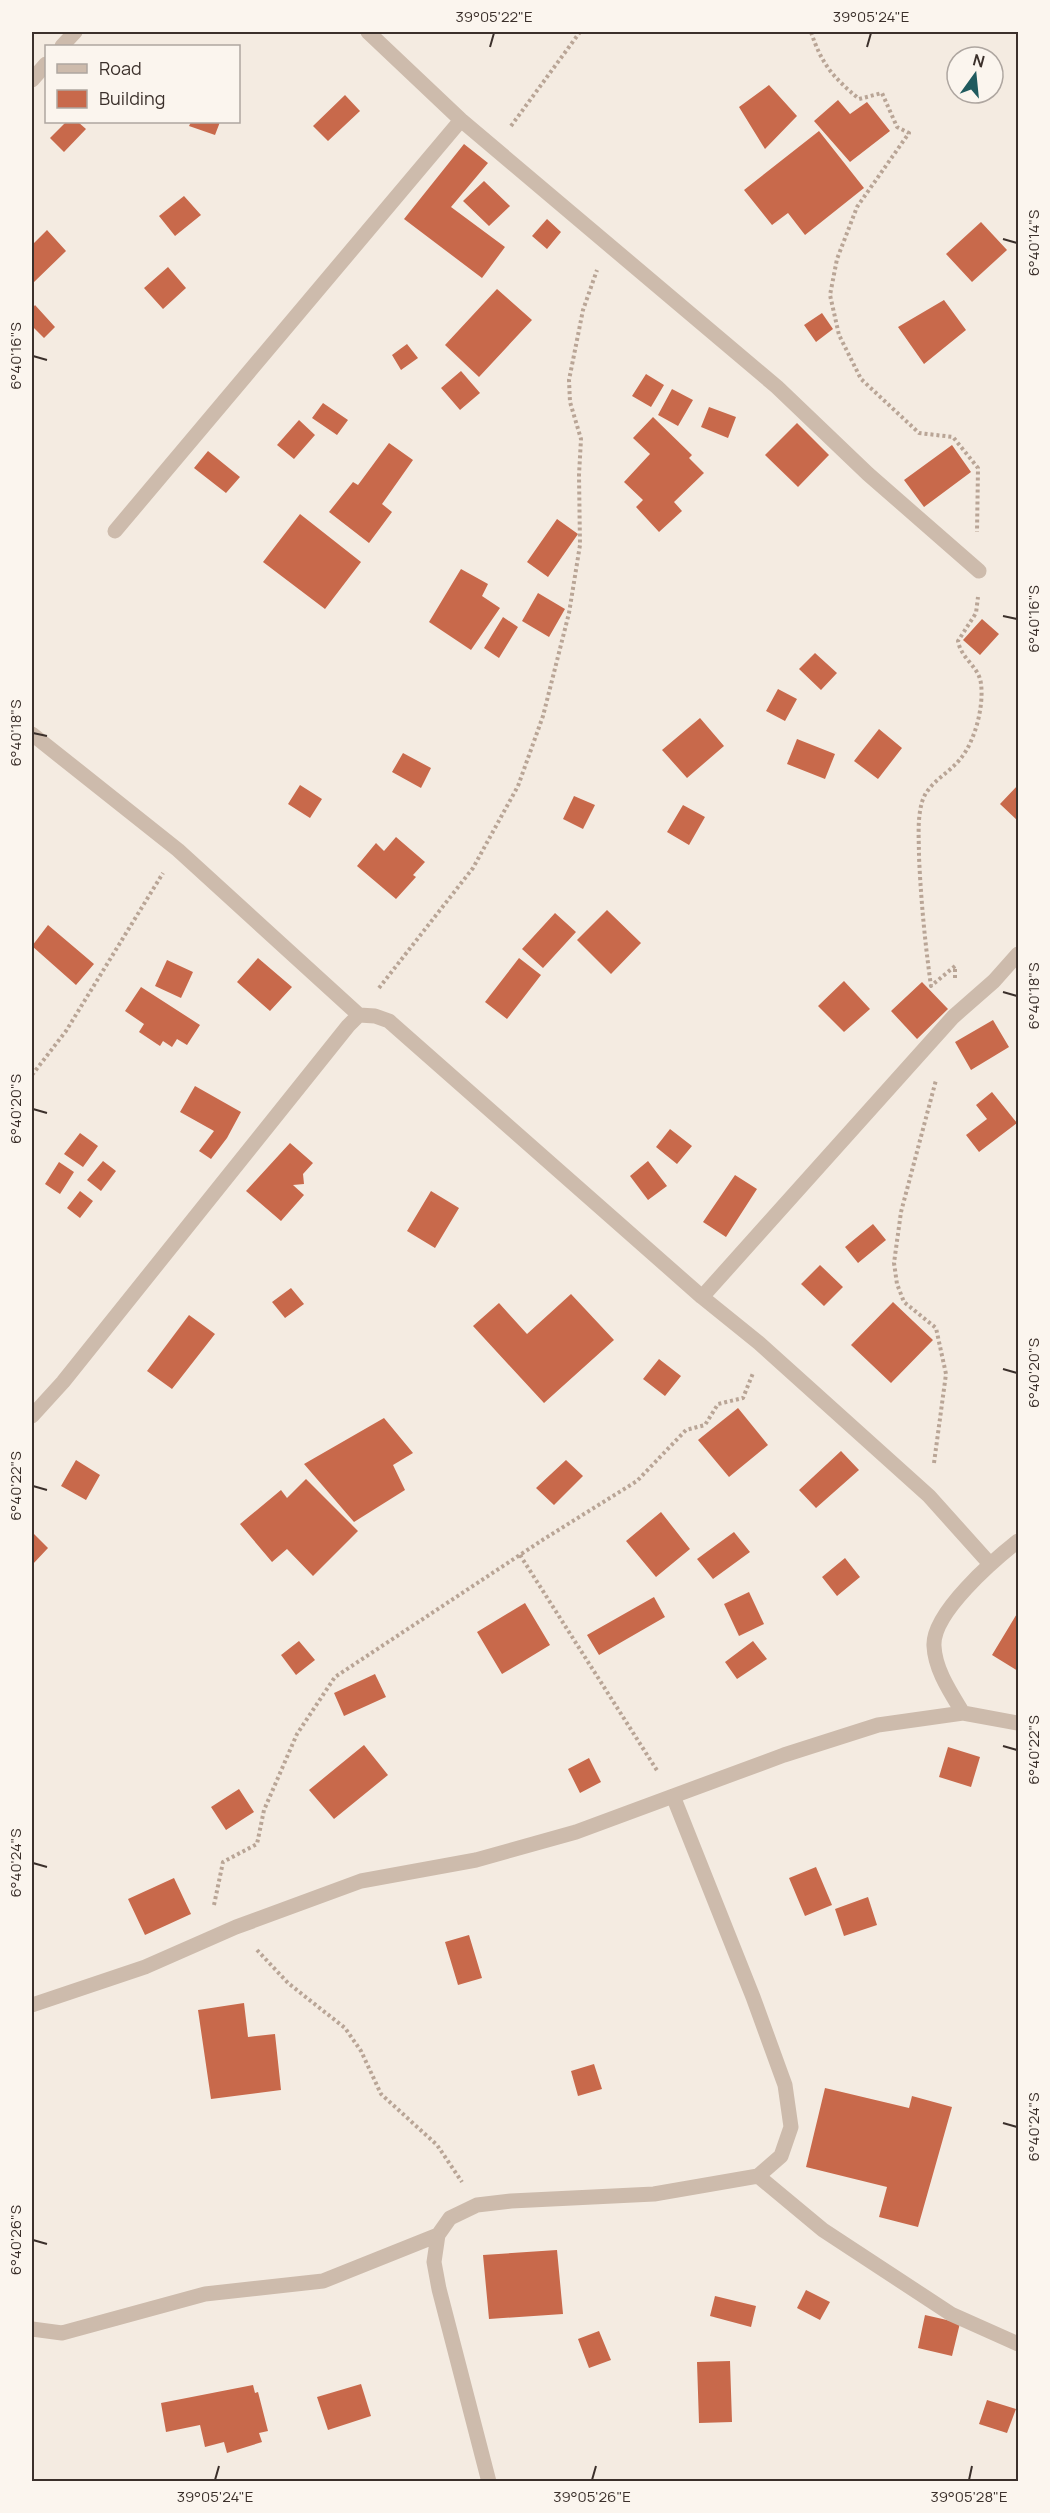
<svg xmlns="http://www.w3.org/2000/svg" width="1050" height="2513" font-family="Manrope,sans-serif">
<rect width="100%" height="100%" fill="#f4ebe1"/>
<!-- building -->
<path fill="#c8694b" d="M769,85l28,31 -32,33 -26,-42z
M345,95l15,16 -32,30 -15,-15z
M838,100l12,14 17,-12 23,29 -40,31 -36,-41z
M66,122h12l8,7 -22,23 -14,-14z
M191,122h29l-5,13 -26,-9z
M819,131l45,57 -59,47 -17,-22 -16,12 -28,-35z
M464,144l24,19 -37,44 54,40 -23,31 -78,-59z
M484,181l26,25 -21,20 -26,-25z
M184,196l17,19 -26,21 -16,-20z
M547,219l14,13 -14,17 -15,-13z
M981,222l26,28 -35,32 -26,-28z
M47,230l19,21 -34,33v-39z
M168,267l18,21 -23,21 -19,-21z
M497,289l35,31 -53,57 -34,-32z
M944,300l22,30 -42,34 -26,-37z
M35,305l20,22 -11,11 -12,-12v-17z
M822,313l11,16 -17,13 -12,-17z
M407,344l11,14 -17,12 -9,-15z
M461,371l19,22 -20,17 -19,-22z
M646,374l18,11 -13,22 -19,-11z
M672,389l21,11 -15,26 -20,-11z
M323,403l25,17 -11,15 -25,-17z
M709,407l27,10 -8,21 -27,-11z
M653,417l39,38 -3,3 15,15 -30,29 8,9 -23,21 -23,-25 7,-7 -19,-18 26,-28 -17,-16z
M299,420l16,15 -21,24 -17,-14z
M797,423l32,32 -31,32 -33,-32z
M389,443l24,17 -31,44 10,8 -23,31 -40,-31 24,-30 5,3z
M952,445l19,27 -47,35 -20,-27z
M208,451l32,26 -14,16 -32,-25z
M300,514l61,48 -36,47 -62,-47z
M557,519l21,15 -30,43 -21,-15z
M461,569l27,15 -6,12 18,12 -29,42 -42,-28z
M538,593l27,16 -16,28 -27,-16z
M503,617l15,10 -19,31 -15,-10z
M982,619l17,15 -19,21 -17,-15z
M815,653l22,20 -16,17 -22,-21z
M778,689l19,10 -12,22 -19,-10z
M700,718l24,28 -37,32 -25,-28z
M879,729l23,19 -24,31 -24,-18z
M797,739l38,15 -10,25 -38,-15z
M403,753l28,15 -10,20 -29,-16z
M300,785l22,14 -12,19 -22,-14z
M1018,785v36l-18,-17z
M574,796l21,9 -12,24 -20,-10z
M683,805l22,12 -16,28 -22,-13z
M396,837l29,25 -12,13 3,2 -20,22 -39,-33 19,-23 8,8z
M607,910l34,33 -30,31 -34,-34z
M555,913l21,19 -33,36 -21,-19z
M48,925l46,39 -18,21 -44,-39z
M258,958l34,29 -22,24 -33,-29z
M519,958l22,17 -34,44 -22,-17z
M167,960l26,12 -12,26 -26,-12z
M844,981l26,28 -26,23 -26,-26z
M922,982l26,27 -31,30 -26,-28z
M141,987l59,38 -13,20 -10,-6 -5,8 -9,-6 -3,5 -21,-14 5,-8 -19,-13z
M993,1020l16,27 -38,23 -16,-28z
M195,1086l46,26 -14,26 -16,21 -12,-8 15,-20 -34,-19z
M992,1092l25,31 -38,29 -13,-17 21,-16 -11,-14z
M670,1129l22,17 -15,18 -21,-17z
M80,1133l18,13 -15,21 -19,-13z
M290,1143l23,20 -10,11 1,10 -11,1 11,10 -23,26 -35,-30z
M103,1161l13,10 -15,20 -14,-11z
M648,1161l19,25 -19,14 -18,-24z
M59,1162l15,10 -14,22 -15,-10z
M735,1175l22,14 -31,48 -23,-15z
M80,1191l13,10 -13,17 -13,-10z
M431,1191l28,17 -24,40 -28,-17z
M873,1224l13,16 -28,23 -13,-16z
M820,1265l23,22 -19,19 -23,-22z
M291,1288l13,16 -19,14 -13,-16z
M571,1294l43,46 -70,63 -71,-77 26,-23 28,31z
M893,1302l40,38 -42,43 -40,-38z
M189,1315l26,19 -43,55 -25,-18z
M659,1359l22,17 -16,20 -22,-17z
M738,1408l30,37 -39,32 -31,-37z
M384,1418l29,35 -20,12 12,25 -51,32 -50,-58z
M841,1451l18,19 -43,38 -17,-18z
M76,1460l24,15 -14,25 -25,-14z
M566,1460l17,16 -29,29 -18,-17z
M306,1479l52,52 -45,45 -26,-27 -15,13 -32,-38 41,-34 6,8z
M661,1512l29,37 -34,28 -30,-36z
M32,1532l16,16 -16,17z
M734,1532l16,20 -37,27 -16,-20z
M845,1558l15,19 -23,19 -15,-19z
M749,1592l15,32 -25,12 -15,-32z
M654,1597l11,20 -66,38 -12,-20z
M525,1603l25,42 -48,29 -25,-42z
M1018,1612v59l-26,-16z
M299,1641l16,19 -19,15 -15,-20z
M753,1641l14,18 -30,20 -12,-17z
M375,1674l11,23 -42,19 -10,-23z
M364,1745l24,30 -54,44 -25,-29z
M948,1747l32,10 -9,30 -32,-10z
M589,1758l12,24 -21,11 -12,-24z
M239,1789l15,23 -28,18 -15,-23z
M816,1867l16,38 -27,11 -16,-38z
M174,1878l17,36 -46,21 -17,-36z
M868,1897l9,28 -33,11 -9,-27z
M469,1935l13,43 -24,7 -13,-43z
M244,2003l4,34 27,-3 6,56 -70,9 -13,-89z
M594,2064l8,25 -24,7 -7,-25z
M825,2088l84,20 3,-12 40,11 -34,120 -39,-10 8,-30 -81,-20z
M557,2250l6,64 -74,5 -6,-64z
M806,2290l24,12 -10,18 -23,-12z
M715,2296l41,10 -5,21 -41,-11z
M925,2315l35,8 -8,33 -34,-8z
M599,2331l12,29 -22,8 -11,-29z
M730,2361l2,61 -33,1 -2,-61z
M361,2384l10,32 -43,14 -11,-33z
M253,2385l2,8 3,-1 10,39 -9,2 3,9 -35,11 -3,-11 -19,5 -5,-22 -34,7 -5,-29z
M987,2400l29,9 -9,24 -28,-9z"/>
<g fill="none" stroke-linecap="round" stroke-linejoin="round">
<!-- path -->
<path stroke="#b9a596" stroke-width="4" stroke-dasharray="3 3" stroke-linecap="butt" d="M811,32c11,33 22,45 48,67l23,-6 15,34 12,6 -52,74 -20,52 -7,36 9,40 22,44 58,54 34,4 25,31 -1,64
M511,126l69,-94
M955,978v-12l-24,20c-6,-43 -10,-85 -12,-129 0,-18 -2,-37 3,-55 6,-20 27,-28 39,-44 14,-17 23,-52 20,-74 -2,-18 -20,-25 -23,-43l18,-28 2,-16
M379,988l94,-120 45,-82 25,-70 26,-103 11,-68 -1,-70 2,-36 -11,-37 -1,-22 14,-70 14,-40
M32,1075l34,-44 97,-158
M934,1463l12,-89 -10,-46 -32,-26 -7,-18 -3,-21 7,-51 35,-132
M520,1555l138,217
M214,1905l9,-43 34,-18 7,-34 33,-76 38,-57 209,-138 93,-58 49,-51 19,-5 13,-21 25,-6 10,-25
M257,1950l31,33 57,45 16,23 20,43 56,51 25,37"/>
<!-- minor -->
<path stroke="#cdbbac" stroke-width="15" d="M368,32l93,88 316,267 91,87 111,97
M62,46l13,-14
M32,80l14,-16
M115,531l346,-411
M32,734l146,116 181,165
M702,1297l251,-280 41,-36 24,-27
M32,1416l31,-34 285,-356 11,-11 16,1 14,5 313,276 57,46 170,153 61,68
M963,1713c-12,-20 -28,-43 -29,-67 -2,-33 60,-86 84,-105
M32,2005l113,-38 91,-40 125,-46 115,-21 100,-28 208,-77 94,-30 85,-12 55,10
M758,2176l65,54 128,84 67,30
M32,2329l30,4 143,-39 118,-13 115,-46
M489,2482l-50,-193 -5,-27 4,-27 12,-17 27,-13 34,-4 143,-7 104,-18 23,-20 10,-29 -6,-42 -32,-88 -80,-201"/>
</g>
<!-- ticks -->
<path fill="none" stroke="#3b302b" stroke-width="2" d="M490,47l4,-14M867,47l4,-14M1003,239l14,4M33,356l14,4M1003,616l14,3M33,733l14,3M1003,992l14,4M33,1109l14,4M1003,1369l14,4M33,1486l14,4M1003,1746l14,4M33,1863l14,4M1003,2123l14,4M33,2240l14,4M215,2480l4,-14M592,2480l4,-14M969,2480l3,-14"/>
<!-- border -->
<rect width="1050" height="2513" fill="none" stroke="#fbf5ee" stroke-width="66"/>
<!-- legend -->
<rect x="45" y="45" width="195" height="78" fill="#fbf5ee" stroke="#aea6a0" stroke-width="1.5"/>
<rect x="57" y="64" width="30" height="9" fill="#cdbbac" stroke="#aea6a0" stroke-width="1.5"/>
<text x="99" y="75" font-size="18" fill="#3b302b">Road</text>
<rect x="57" y="90" width="30" height="18" fill="#c8694b" stroke="#aea6a0" stroke-width="1.5"/>
<text x="99" y="105" font-size="18" fill="#3b302b">Building</text>
<!-- north arrow -->
<g transform="translate(975 75) rotate(15)"><circle r="28" fill="#fbf5ee" stroke="#aea6a0" stroke-width="1.5"/>
<path d="M0-4.5L10 22L0 15L-10 22Z" fill="#1f5a5e"/>
<text y="-9" font-size="16" font-weight="bold" text-anchor="middle" fill="#3b302b">N</text>
</g>
<rect x="33" y="33" width="984" height="2447" fill="none" stroke="#3b302b" stroke-width="2"/>
<g font-size="15" text-anchor="middle" fill="#3b302b">
<text x="494" y="22">39°05'22"E</text>
<text x="871" y="22">39°05'24"E</text>
<text transform="translate(1034 243) rotate(-90)" y="5">6°40'14"S</text>
<text transform="translate(16 356) rotate(-90)" y="5">6°40'16"S</text>
<text transform="translate(1034 619) rotate(-90)" y="5">6°40'16"S</text>
<text transform="translate(16 733) rotate(-90)" y="5">6°40'18"S</text>
<text transform="translate(1034 996) rotate(-90)" y="5">6°40'18"S</text>
<text transform="translate(16 1109) rotate(-90)" y="5">6°40'20"S</text>
<text transform="translate(1034 1373) rotate(-90)" y="5">6°40'20"S</text>
<text transform="translate(16 1486) rotate(-90)" y="5">6°40'22"S</text>
<text transform="translate(1034 1750) rotate(-90)" y="5">6°40'22"S</text>
<text transform="translate(16 1863) rotate(-90)" y="5">6°40'24"S</text>
<text transform="translate(1034 2127) rotate(-90)" y="5">6°40'24"S</text>
<text transform="translate(16 2240) rotate(-90)" y="5">6°40'26"S</text>
<text x="215" y="2502">39°05'24"E</text>
<text x="592" y="2502">39°05'26"E</text>
<text x="969" y="2502">39°05'28"E</text>
</g>
</svg>
